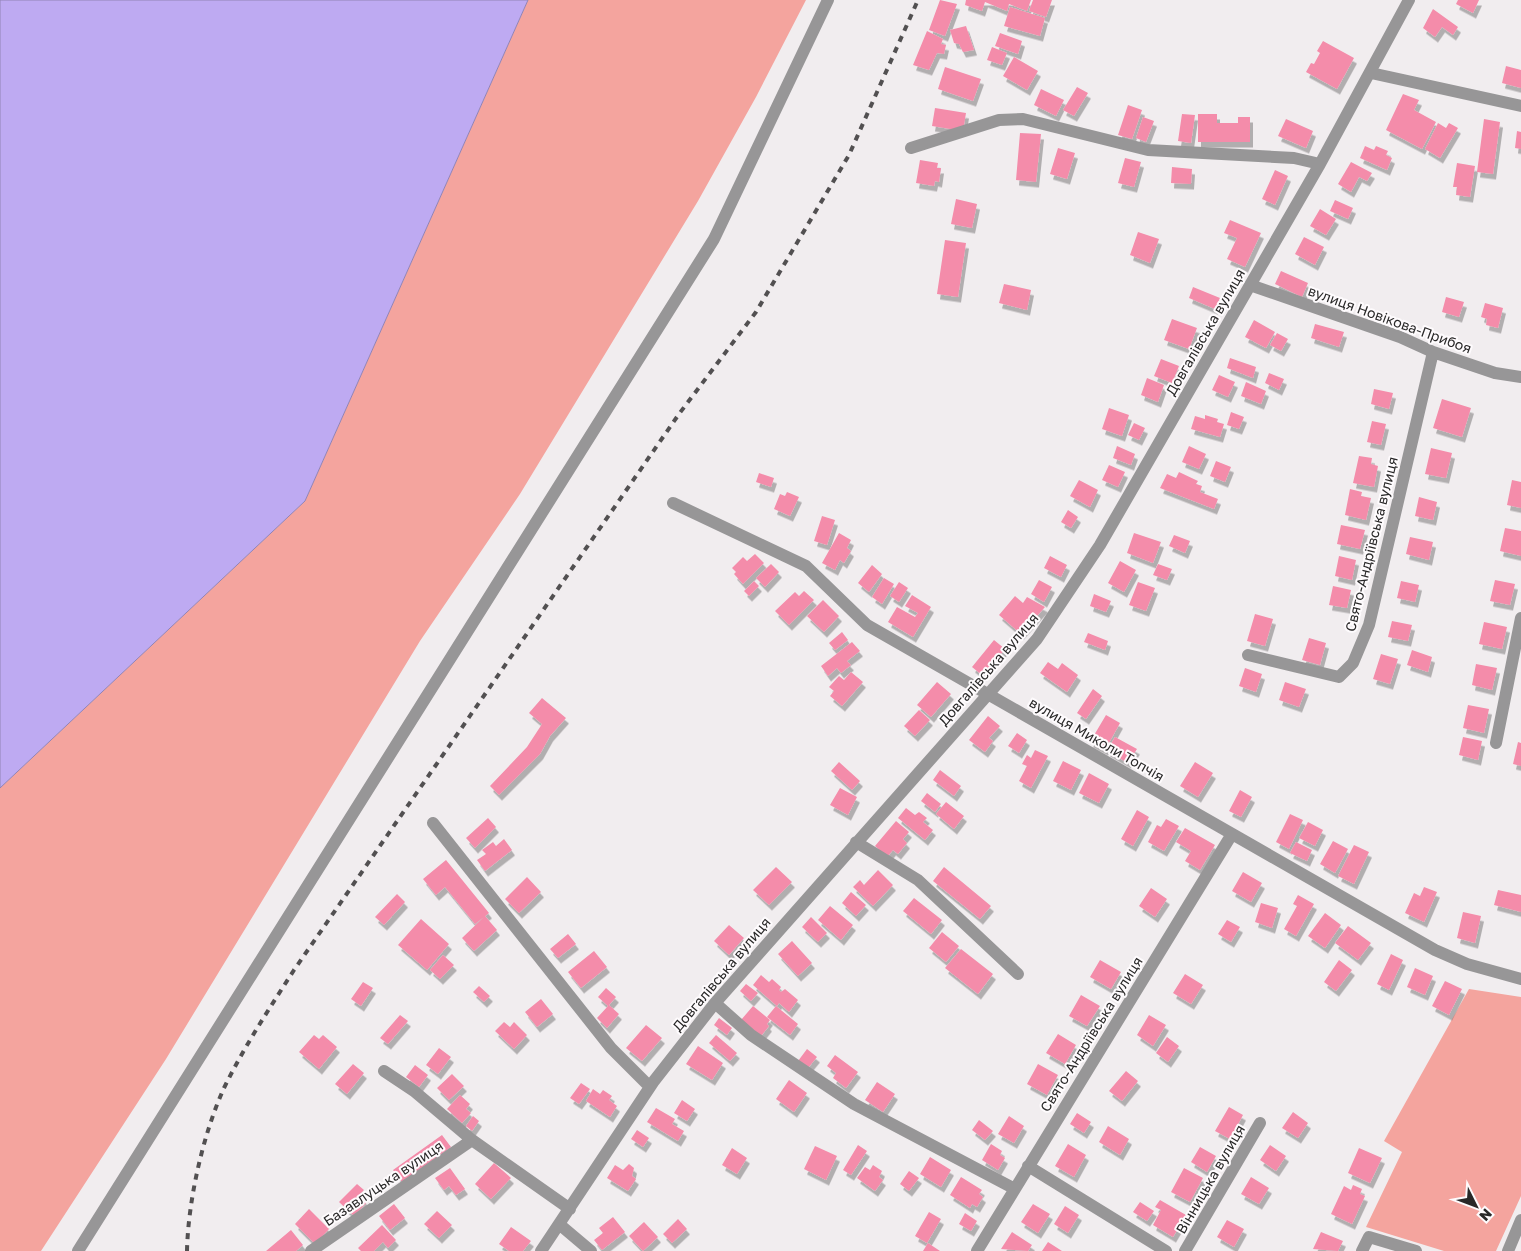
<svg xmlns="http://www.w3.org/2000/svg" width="1521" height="1251" font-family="'Golos Text',sans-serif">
<defs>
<filter id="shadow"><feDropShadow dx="3" dy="5.5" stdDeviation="0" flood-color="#0004"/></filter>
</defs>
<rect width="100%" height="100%" fill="#f1edef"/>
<!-- green -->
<path fill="#f4a49e" d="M528,0h278l-50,97 -58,104 -178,293 -100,147 -254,418 -125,192h-41v-463l305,-287z
M1469,989l52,8v199l-25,55h-52l-78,-24 36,-75 -18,-11z"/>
<!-- water -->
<path fill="#beaaf2" stroke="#9183b5" d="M0,0h528l-223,501 -305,287z"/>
<!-- building -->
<path fill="#f48caa" filter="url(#shadow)" d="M940,0l17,4 -12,32 -16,-6z
M966,0h65l-4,11 -18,-7 -2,7 -22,-9 -3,9 -17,-6z
M1033,0h19l-6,17 -17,-6z
M1458,0h21l-6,13 -17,-9z
M1010,7l35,11 -5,18 -36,-10z
M1433,9l25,18 -5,8 -11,-8 -7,10 -12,-9z
M966,26l8,24 -11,2 -4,-8 -5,-1 -4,-13z
M927,31l16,8 -2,5 5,1 -2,9 -7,-1 -8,17 -16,-5z
M1000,33l22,8 -4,13 -23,-8z
M1323,41l31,17 -17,31 -31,-17 5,-9 3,1 6,-11 -3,-2z
M992,47l15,6 -5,12 -15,-5z
M1014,57l24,14 -11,19 -24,-14z
M1506,66l15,4v18l-19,-5z
M945,67l36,12 -8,22 -35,-12z
M1077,87l11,6 -14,23 -11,-6z
M1041,89l23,11 -8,16 -22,-11z
M1403,94l16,6 -5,10 22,12 -14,27 -36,-19z
M1128,105l14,5 -10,29 -14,-4z
M935,108l31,5 -3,18 -31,-5z
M1182,114l13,1 -4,28 -13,-2z
M1198,114h19v9h21v-6h12v25h-52z
M1143,117l11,4 -8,21 -10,-4z
M1286,119l27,12 -7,17 -28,-12z
M1484,119l16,3 -7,52 -16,-2z
M1438,123l8,5 3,-5 9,5 -18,30 -15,-9z
M1517,131l4,1v17l-6,-1z
M1020,133l21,1 -5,48 -20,-2z
M1365,146l9,4 2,-4 12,5 -2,4 6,3 -5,12 -27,-12z
M1058,148l17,5 -8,26 -17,-5z
M1125,158l16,4 -7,25 -16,-4z
M920,160l18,3 -1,5h4l-2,14 -4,-1 -1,5 -18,-3z
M1351,162l21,11 -5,8 -8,-4 -8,15 -13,-8z
M1457,163l18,3 -5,31 -14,-2 1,-8h-4z
M1172,167l20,2 -1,15 -20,-1z
M1275,170l13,6 -13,29 -13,-6z
M956,199l21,5 -5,24 -21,-4z
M1335,200l18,8 -5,11 -18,-8z
M1320,209l16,10 -10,16 -16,-9z
M1230,220l31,13 -16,34 -18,-8 10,-21 -13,-5z
M1138,232l21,7 -9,24 -20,-8z
M1304,237l20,10 -9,18 -20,-11z
M945,240l21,3 -8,54 -21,-3z
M1281,271l27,12 -6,14 -27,-13z
M1004,284l27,6 -4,20 -28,-7z
M1193,287l27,11 -5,11 -26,-11z
M1446,297l18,5 -5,15 -17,-5z
M1485,303l18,5 -5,20 -12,-3 1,-6 -6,-2z
M1172,319l25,9 -8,21 -25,-9z
M1254,320l21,12 -9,16 -21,-11z
M1315,324l29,8 -5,15 -28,-9z
M1277,333l11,6 -7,12 -11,-6z
M1230,358l26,9 -3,11 -26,-10z
M1161,359l18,7 -7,17 -18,-7z
M1269,373l15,6 -5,11 -14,-7z
M1219,375l16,7 -7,15 -16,-7z
M1147,378l17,7 -6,17 -17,-7z
M1246,382l20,9 -5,13 -20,-8z
M1374,389l19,4 -4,16 -18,-5z
M1442,399l29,9 -9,29 -29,-9z
M1109,408l20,7 -7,21 -20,-7z
M1231,412l13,5 -5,12 -12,-4z
M1205,415l13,4 -1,3 7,2 -4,13 -29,-8 4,-13 10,3z
M1372,421l14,3 -5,21 -14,-3z
M1134,423l11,5 -6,12 -11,-5z
M1117,446l18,8 -4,11 -18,-7z
M1189,446l17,8 -7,15 -17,-7z
M1431,448l21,5 -6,25 -21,-4z
M1359,456l13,2 -1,6 7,2 -4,21 -21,-4z
M1216,461l15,6 -6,15 -15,-6z
M1109,465l16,7 -7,15 -16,-7z
M1179,472l19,9 -2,3 6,2 -2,6 18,7 -4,10 -54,-21 7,-14 9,4z
M759,473l15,5 -3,9 -15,-5z
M1079,480l19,10 -8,17 -20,-11z
M1512,480l9,2v26l-14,-3z
M1350,489l12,3 -1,4 10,2 -5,22 -21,-5z
M787,492l12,5 -9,19 -16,-7 6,-15 5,2z
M1419,497l18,5 -4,18 -18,-4z
M1068,510l10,7 -7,11 -10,-6z
M822,516l13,4 -8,25 -13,-4z
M1341,525l24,5 -5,19 -23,-5z
M1505,528l16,3v25l-21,-5z
M839,533l12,7 -4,8 4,3 -7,12 -4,-3 -5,10 -13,-7z
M1134,533l27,9 -8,21 -26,-10z
M1174,535l16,6 -5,12 -16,-7z
M1410,537l23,5 -4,18 -23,-6z
M755,554l9,9 -21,21 -9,-10 2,-2 -4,-4 11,-11 4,4z
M1050,556l17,9 -6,12 -17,-9z
M1339,556l17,4 -4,20 -17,-4z
M1120,561l16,9 -12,22 -16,-9z
M771,564l8,8 -14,15 -9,-9z
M1158,564l14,5 -5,11 -14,-5z
M872,565l10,9 -13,18 -11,-9z
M884,578l10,6 -12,20 -10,-7z
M1039,580l13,7 -8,15 -13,-8z
M1495,580l20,4 -5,21 -20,-4z
M754,581l5,5 -10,10 -5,-5z
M1401,581l18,4 -4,17 -18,-4z
M899,582l9,6 -9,14 -9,-6z
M1138,582l17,6 -9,23 -17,-6z
M1333,586l18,4 -4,18 -18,-3z
M804,591l10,9 -25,25 -14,-14 20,-19 4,4z
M1094,594l17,7 -5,11 -16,-6z
M912,595l19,12 -18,30 -25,-15 9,-15 18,10 3,-4 -13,-7z
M1015,596l8,7 4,-6 18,10 -24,27 -22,-19z
M823,600l16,16 -15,16 -17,-16z
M1255,614l18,5 -8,27 -18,-5z
M1392,621l20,4 -4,16 -20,-4z
M1484,622l23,5 -5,22 -23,-5z
M842,632l6,8 -13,10 -6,-7z
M1088,633l20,8 -3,9 -21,-8z
M1309,638l17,5 -6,22 -18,-5z
M994,640l11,9 -22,27 -11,-9z
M852,642l8,9 -13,10 4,4 -10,8 -4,-5 -9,8 -7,-10z
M1412,650l20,7 -4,15 -21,-7z
M1381,654l17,5 -8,25 -17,-5z
M1048,662l10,7 4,-6 16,12 -11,17 -27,-19z
M1476,664l21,4 -5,22 -20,-5z
M1245,668l17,6 -6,18 -17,-6z
M851,672l12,10 -21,24 -12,-10 4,-5 -5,-4 10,-11 5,4z
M937,682l14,12 -20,23 -14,-12z
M1285,682l21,7 -7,18 -20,-7z
M1093,689l9,7 -16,23 -9,-6z
M542,698l24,20 -16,18 -10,18 -41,41 -9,-9 37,-39 15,-23 -13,-11z
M1468,705l21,4 -5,24 -21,-5z
M919,710l11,10 -15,16 -11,-10z
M1106,715l14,8 -15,27 -15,-8z
M988,716l12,10 -11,12 4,3 -8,11 -16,-12z
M1017,733l10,7 -8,13 -11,-7z
M1115,737l22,12 -9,14 -21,-12z
M1463,737l19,4 -4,19 -19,-5z
M1518,742l3,1v23l-8,-2z
M1035,750l13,6 -17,32 -12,-7 8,-15 -5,-2 5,-9 4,3z
M1063,761l18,9 -10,20 -18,-9z
M839,762l21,19 -8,9 -21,-19z
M1195,762l18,11 -15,24 -18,-11z
M940,770l21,16 -7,10 -21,-16z
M1089,773l20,11 -10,19 -20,-10z
M840,788l17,9 -9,18 -18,-10z
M1240,790l12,7 -11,20 -12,-6z
M927,793l14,11 -6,8 -14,-11z
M946,802l18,14 -10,13 -18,-15z
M906,808l9,7 4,-3 8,6 -4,4 10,8 -8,10 -27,-22z
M1137,810l12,7 -16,29 -12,-7z
M1290,814l13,6 -14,29 -13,-7z
M488,818l8,9 -21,21 -9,-10z
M1166,819l13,7 -15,25 -16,-9 9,-17 4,2z
M896,821l13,11 -6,7 4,4 -9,11 -5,-4 -6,7 -12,-11z
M1308,822l15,8 -8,16 -16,-8z
M1185,828l30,17 -15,25 -15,-9 6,-10 -15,-9z
M504,839l8,11 -27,21 -8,-11 9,-6 -4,-4 11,-8 3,4z
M1333,841l15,8 -13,24 -15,-9z
M1296,842l16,8 -5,11 -17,-8z
M1354,845l15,7 -15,32 -16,-8z
M446,860l43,53 -14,11 -30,-37 -9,8 -13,-16z
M776,867l16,15 -23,23 -16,-15z
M944,867l47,39 -11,13 -47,-38z
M878,870l15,15 -20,21 -20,-19 7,-7 4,5z
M1243,872l19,11 -11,19 -19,-11z
M527,877l14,15 -22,21 -14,-14z
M1424,887l13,5 -13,30 -19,-9 9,-20 6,3z
M1151,888l16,11 -12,18 -16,-11z
M1498,890l23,5v17l-27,-7z
M851,892l15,13 -10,11 -14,-13z
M397,894l8,8 -21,23 -9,-8z
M1298,895l16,9 -18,32 -12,-7 13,-23 -4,-2z
M914,898l28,22 -11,14 -28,-23z
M1261,903l17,5 -6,20 -17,-6z
M830,906l23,19 -12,15 -23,-20z
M1463,912l18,4 -6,27 -18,-5z
M1325,913l16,12 -16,23 -17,-12z
M485,916l12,14 -23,21 -12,-13z
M811,917l16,16 -9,9 -16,-15z
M421,919l28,25 -22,26 -29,-25z
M1227,920l13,7 -9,15 -13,-8z
M729,925l15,13 -15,17 -15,-14z
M1348,926l23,17 -13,17 -23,-17z
M942,932l17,14 -13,16 -17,-14z
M568,934l8,10 -18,14 -8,-9z
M792,941l20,22 -14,13 -20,-22z
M961,949l32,25 -15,20 -33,-26z
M594,951l13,16 -26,21 -13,-16z
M1391,954l12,6 -14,30 -12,-6z
M443,955l11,10 -14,14 -10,-9z
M1100,960l21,12 -10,17 -21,-12z
M1339,960l13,10 -16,21 -12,-9z
M1415,968l18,8 -8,19 -18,-8z
M1185,974l18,11 -12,19 -18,-11z
M761,975l8,7 3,-3 9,8 -2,3 2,2 4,-3 13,11 -9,12 -10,-9 -2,3 -24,-21z
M1445,981l17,8 -13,26 -17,-9z
M363,982l10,6 -12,18 -10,-7z
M746,984l12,9 -7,8 -11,-10z
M479,986l11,10 -6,6 -11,-10z
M606,988l10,9 -7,8 10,9 -12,14 -10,-10 11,-12 -10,-9z
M1081,995l19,11 -13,20 -18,-10z
M541,999l12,15 -16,13 -12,-15z
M753,1006l17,14 -3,4 2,2 -8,10 -20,-16z
M776,1006l22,18 -8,11 -23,-18z
M400,1015l8,6 -20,23 -8,-6z
M1149,1015l17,10 -13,21 -16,-11z
M719,1018l13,10 -5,7 -13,-10z
M504,1022l6,5 4,-5 13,13 -13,14 -19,-18z
M646,1025l16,13 -20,23 -16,-13z
M1058,1034l18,11 -11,19 -19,-11z
M314,1035l5,4 4,-4 14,12 -18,22 -20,-17z
M716,1035l21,18 -7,8 -21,-18z
M1167,1037l12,9 -11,16 -12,-9z
M698,1046l25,17 -11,17 -26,-16z
M439,1048l12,9 -13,17 -12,-9z
M807,1049l10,8 -9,11 -10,-7z
M835,1055l23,17 -12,16 -13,-10 3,-5 -9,-7z
M353,1064l11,9 -17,21 -12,-10z
M1038,1064l20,11 -11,20 -20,-11z
M415,1065l13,10 -9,12 -13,-10z
M1126,1071l12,10 -16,20 -13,-10z
M452,1074l12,12 -15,14 -12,-12z
M789,1080l18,13 -13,19 -18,-13z
M877,1082l18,12 -12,18 -18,-12z
M581,1083l9,6 -11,15 -9,-6z
M593,1089l7,5 3,-4 9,6 -3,4 8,6 -7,11 -24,-16z
M460,1095l10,9 -4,5 5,4 -9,10 -15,-14z
M682,1100l13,9 -8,12 -13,-8z
M1229,1107l14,8 -13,24 -15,-8z
M656,1108l19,11 -3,5 12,7 -6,10 -31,-19z
M1293,1112l15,11 -10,15 -16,-10z
M1077,1113l14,9 -7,11 -14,-9z
M473,1116l6,5 -7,10 -6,-5z
M1009,1116l15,10 -10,17 -16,-9z
M979,1120l14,11 -8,9 -13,-10z
M1108,1126l21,13 -9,16 -21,-13z
M637,1130l12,8 -6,9 -12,-8z
M442,1135l9,12 -49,35 -9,-12z
M991,1144l11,7 -2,4 5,3 -7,12 -16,-10z
M1068,1144l18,11 -12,22 -19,-11z
M858,1145l9,6 -16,24 -8,-5z
M1270,1145l16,11 -10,15 -16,-11z
M815,1146l22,10 -11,24 -22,-11z
M1200,1147l16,9 -9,16 -16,-10z
M732,1148l15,10 -10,16 -15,-9z
M1359,1148l23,10 -12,25 -22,-10z
M930,1157l21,13 -10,17 -21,-13z
M494,1163l17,15 -20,21 -16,-15z
M629,1164l5,4 -2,8 4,3 -8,12 -21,-13 8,-13 8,5z
M873,1165l9,6 -3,6 4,3 -8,11 -18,-13 8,-11 5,3z
M450,1168l15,21 -9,6 -7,-9 -5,4 -9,-12z
M1184,1168l19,10 -13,24 -19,-10z
M909,1171l10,7 -10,13 -9,-7z
M961,1177l21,13 -3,4 4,3 -6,10 -5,-3 -2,4 -20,-13z
M1251,1177l18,11 -10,16 -18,-10z
M357,1184l7,6 -5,5 8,7 -13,14 -15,-14z
M1353,1185l9,4 -2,5 5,2 -13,28 -21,-10 13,-28 7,4z
M1160,1200l26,15 -13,22 -20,-12 8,-15 -6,-3z
M1140,1202l14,9 -7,10 -14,-9z
M394,1204l11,14 -15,12 -11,-14z
M1033,1204l17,10 -12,19 -17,-11z
M1065,1206l14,9 -11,18 -14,-9z
M309,1209l20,20 -14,15 -20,-20z
M437,1211l15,14 -13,13 -15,-14z
M929,1212l12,7 -14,24 -12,-7z
M965,1213l12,8 -6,10 -12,-7z
M613,1217l12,15 -23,18 -8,-10 9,-7 -4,-5z
M678,1219l9,10 -15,14 -9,-9z
M1227,1220l17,9 -10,18 -17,-10z
M644,1222l14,15 -15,14 -14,-15z
M382,1225l14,15 -8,8 -5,-6 -9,9h-13l-3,-3z
M511,1227l20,14 -8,10h-14l-10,-7z
M291,1230l12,15 -7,6h-30z
M1012,1232l20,13 -4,6 -27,-2z
M1321,1232l22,9 -5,10 -25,-2z
M1048,1242l14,9h-20z
M928,1243l12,8h-17z"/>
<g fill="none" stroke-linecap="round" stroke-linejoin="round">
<!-- minor -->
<path stroke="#979697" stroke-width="12" d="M1371,73l150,33
M911,148l88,-28 24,-1 125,31 146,8 26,6
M1250,285l150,52 33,15 62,21 26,4
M673,503l133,63 61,59 568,325 32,14 54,15
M1248,655l91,22 14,-14 16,-38 64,-273
M1496,743l25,-125
M433,823l178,225 39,39
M856,842l62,38 100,94
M715,1003l36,32 103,69 161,85
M384,1071l30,20 58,49 98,69
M1028,1166l138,85
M559,1224l32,27
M78,1251l636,-1012 114,-239
M311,1251l161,-111
M541,1251l113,-170 61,-78 322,-364 63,-94 220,-381 89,-164
M977,1251l255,-417
M1185,1251l75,-128
M1362,1251l7,-14 47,14
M1508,1251l13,-31"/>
<!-- rail -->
<path stroke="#525051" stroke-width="4" stroke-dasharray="6 6" stroke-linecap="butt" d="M187,1251c1,-50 16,-117 37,-163 20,-41 45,-79 70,-118l385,-556 77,-102 93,-157 69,-155"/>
</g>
<g text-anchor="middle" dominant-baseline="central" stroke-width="4" stroke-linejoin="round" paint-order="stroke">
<!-- street labels -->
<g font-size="14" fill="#292828" stroke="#fefbfd">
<text transform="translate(1390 319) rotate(20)">вулиця Новікова-Прибоя</text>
<text transform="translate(1205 332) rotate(-60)">Довгалівська вулиця</text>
<text transform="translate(1371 544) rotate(-76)">Свято-Андріївська вулиця</text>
<text transform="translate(988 669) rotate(-49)">Довгалівська вулиця</text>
<text transform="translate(1097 739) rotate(30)">вулиця Миколи Топчія</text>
<text transform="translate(721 974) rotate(-50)">Довгалівська вулиця</text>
<text transform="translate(1091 1034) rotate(-58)">Свято-Андріївська вулиця</text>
<text transform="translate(1210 1179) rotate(-60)">Вінницька вулиця</text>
<text transform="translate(383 1183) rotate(-34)">Базавлуцька вулиця</text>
</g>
</g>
<!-- north arrow -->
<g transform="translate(1476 1206) rotate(132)" stroke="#fefbfd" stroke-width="4" paint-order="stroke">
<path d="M0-4L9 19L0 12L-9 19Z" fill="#292828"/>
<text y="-8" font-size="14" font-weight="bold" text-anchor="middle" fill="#292828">N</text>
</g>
</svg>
